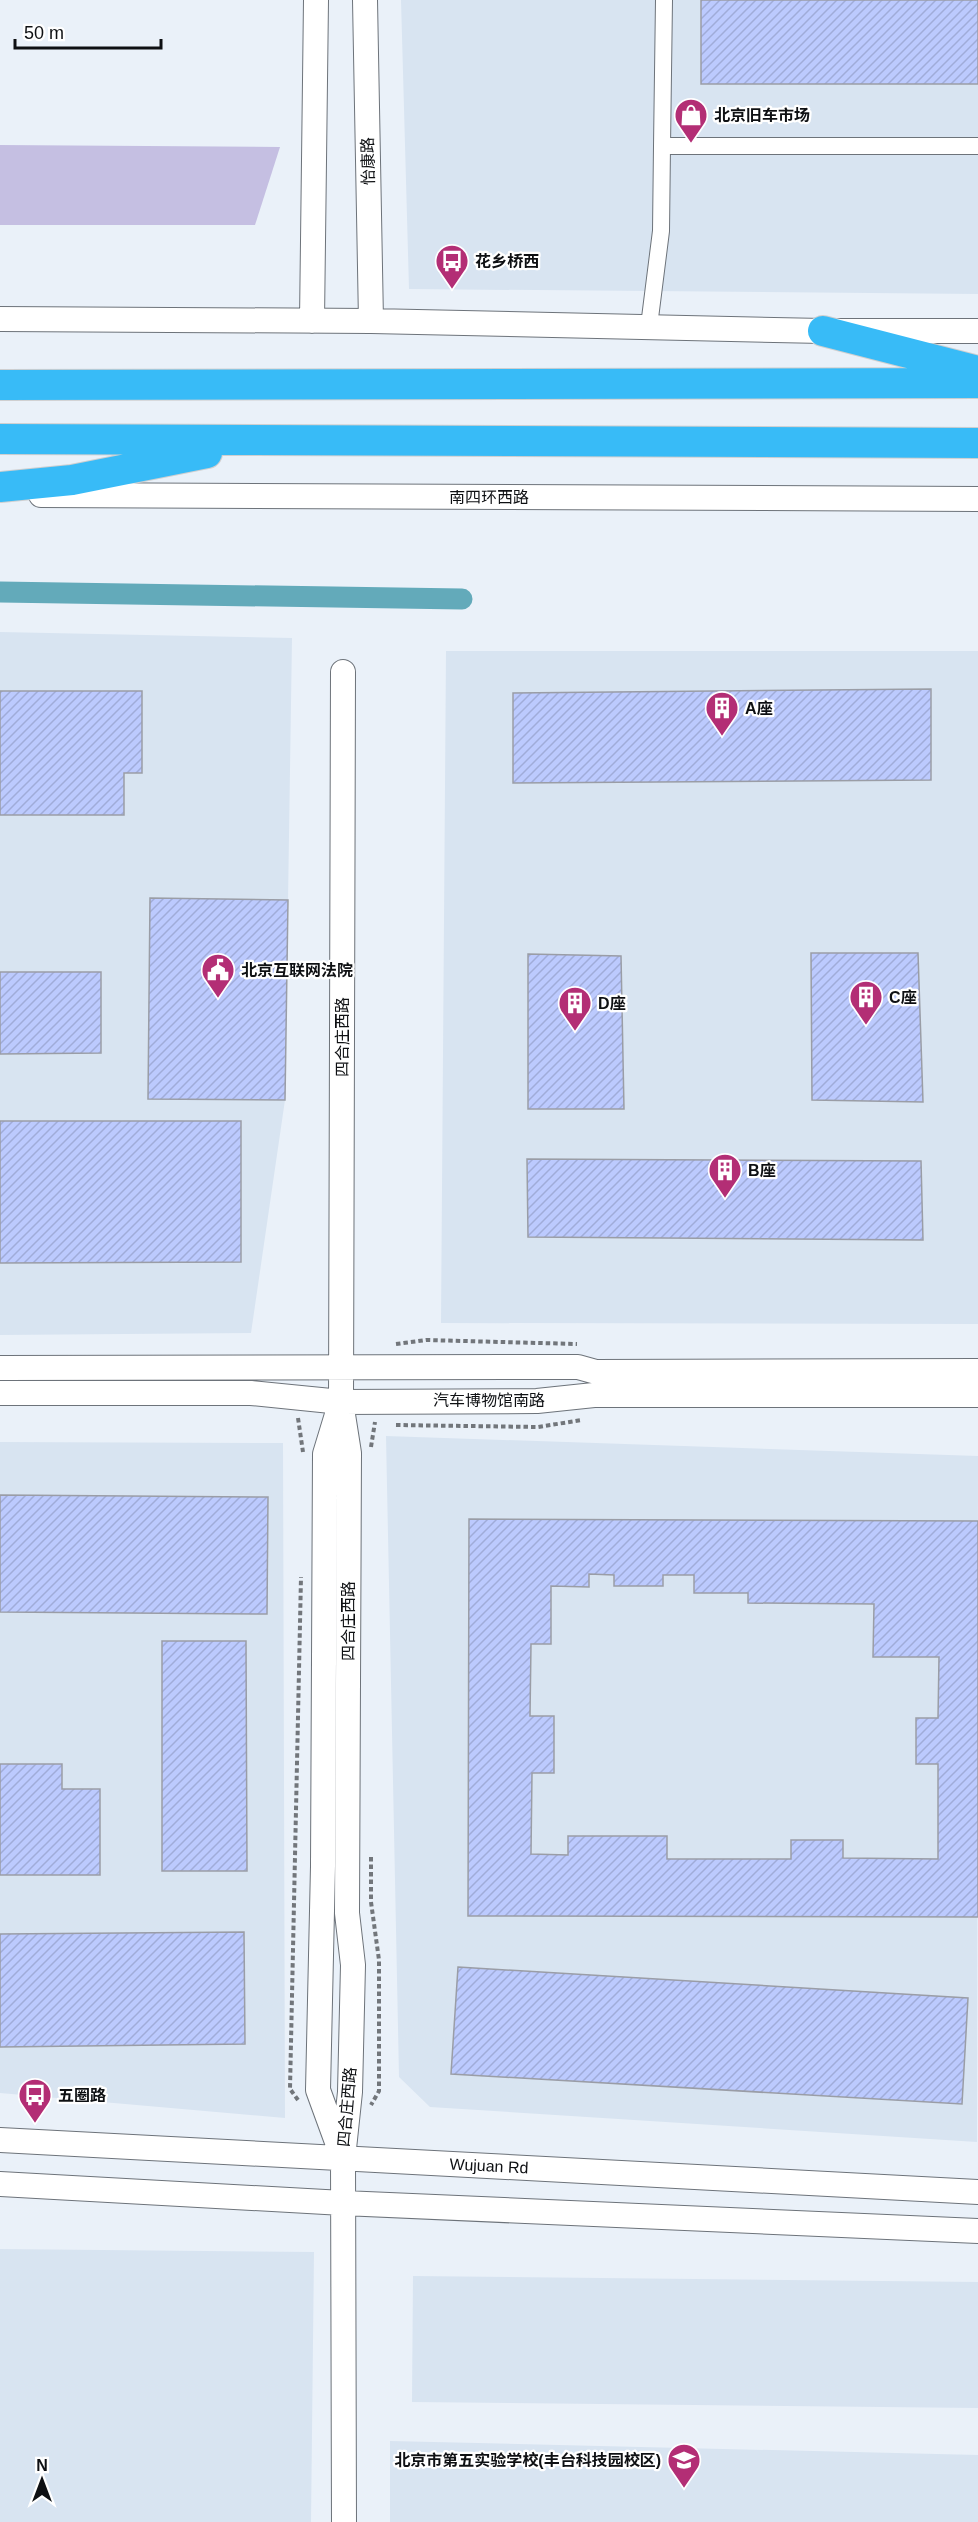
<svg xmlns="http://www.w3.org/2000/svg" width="978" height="2522" font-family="Helvetica,'Noto Sans SC',sans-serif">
<defs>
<pattern id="building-hatch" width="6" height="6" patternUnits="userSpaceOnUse" patternTransform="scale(1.5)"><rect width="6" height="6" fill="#bccafe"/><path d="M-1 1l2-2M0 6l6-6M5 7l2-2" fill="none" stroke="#a0acd9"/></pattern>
</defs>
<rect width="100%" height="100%" fill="#eaf1f9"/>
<!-- built -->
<path fill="#d8e4f1" d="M401,0h577v294l-569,-5z
M0,632l292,6 -7,462 -34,233 -251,2z
M446,651h532v673l-537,-1z
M386,1436l592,20 -1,686 -547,-35 -31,-30z
M0,1442l283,1 2,675 -285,-25z
M0,2249l314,3 -3,270h-311z
M413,2276l565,6v126l-566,-6z
M390,2441l588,14v67h-588z"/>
<!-- green -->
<path fill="#c5bfe2" d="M0,145l280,2 -25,78h-255z"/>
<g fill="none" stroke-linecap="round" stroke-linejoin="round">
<!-- canal -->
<path stroke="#63aaba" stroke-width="21" d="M0,592l462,7"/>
</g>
<!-- building -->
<path fill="url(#building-hatch)" stroke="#9a9da6" stroke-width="1.5" fill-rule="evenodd" d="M701,0h277v84h-277z
M931,689v91l-418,3v-90z
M0,691h142v82h-18v42h-124z
M150,898l138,2 -3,200 -137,-1z
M811,953h107l5,149 -111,-2z
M528,954l93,2 3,153h-96z
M0,972h101v81l-101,1z
M0,1121h241v141l-241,1z
M527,1159l394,2 2,79 -395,-3z
M0,1495l268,2 -1,117 -267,-2z
M469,1519l509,2v396l-510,-1zM589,1574l25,1v11h49v-11h31v18h54v10l126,1 -1,53h66l-1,61h-22v46h22v95l-95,-1v-18h-52v19h-124v-23h-99v19l-37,-1 1,-81h22v-57h-24l1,-72h20v-58l38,1z
M162,1641h84l1,230h-85z
M0,1764h62v25h38v86h-100z
M244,1932l1,112 -245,3v-113z
M458,1967l510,31 -6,106 -511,-30z"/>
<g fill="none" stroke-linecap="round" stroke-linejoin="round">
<!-- street casing -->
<g stroke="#6d737a" stroke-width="18">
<path id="street" d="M664,0l-2,146h316
M649,326l12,-95 1,-85"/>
</g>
<!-- secondary casing -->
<g stroke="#6d737a" stroke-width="26">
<path id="secondary" d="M365,0l6,321
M0,319l371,2 452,10h155
M312,321l4,-321
M41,495l937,4
M343,672l-2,730 8,51 -2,460 6,52 -3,127 -7,66 1,364
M0,1368l578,-1 18,5 382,-1
M0,1393h251l90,9 196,-1 57,-6h384
M339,1408l-14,46 -2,412 -5,224 23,63
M0,2140l978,52
M0,2184l343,19 635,28"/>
</g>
<!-- highway casing -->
<g stroke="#cfcfd0" stroke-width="32">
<path id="highway" d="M823,331l155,40
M0,385l978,-2
M0,439l978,4
M0,487l72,-7 135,-27"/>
</g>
<!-- path -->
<path stroke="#72767b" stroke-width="4" stroke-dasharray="4.5 3" stroke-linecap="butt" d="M396,1344l30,-4 151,4
M298,1418l5,34
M396,1425l142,2 44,-7
M371,1447l4,-25
M371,1857v45l8,58v131l-8,14
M298,2100l-8,-11 11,-512"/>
<!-- street -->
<use href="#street" stroke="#fff" stroke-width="16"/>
<!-- secondary -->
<use href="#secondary" stroke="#fff" stroke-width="24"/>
<!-- highway -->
<use href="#highway" stroke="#38bbf7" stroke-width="30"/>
</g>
<!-- icons -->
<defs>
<g id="shop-pin" transform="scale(1.725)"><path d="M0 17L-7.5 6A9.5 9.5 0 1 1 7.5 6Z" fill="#b32e75" stroke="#fff"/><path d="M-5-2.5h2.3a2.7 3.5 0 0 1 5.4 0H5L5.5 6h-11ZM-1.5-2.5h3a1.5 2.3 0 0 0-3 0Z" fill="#fff"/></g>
<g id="bus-pin" transform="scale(1.725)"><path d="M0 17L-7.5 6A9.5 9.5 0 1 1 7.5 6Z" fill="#b32e75" stroke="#fff"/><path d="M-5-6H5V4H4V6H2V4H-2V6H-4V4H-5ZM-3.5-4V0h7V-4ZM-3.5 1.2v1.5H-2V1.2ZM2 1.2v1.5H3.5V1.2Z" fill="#fff"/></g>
<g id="building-pin" transform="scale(1.725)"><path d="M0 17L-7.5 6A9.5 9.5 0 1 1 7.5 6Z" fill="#b32e75" stroke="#fff"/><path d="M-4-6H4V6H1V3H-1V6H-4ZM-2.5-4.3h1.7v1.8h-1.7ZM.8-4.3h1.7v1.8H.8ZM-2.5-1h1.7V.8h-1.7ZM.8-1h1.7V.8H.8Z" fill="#fff"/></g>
<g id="civic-pin" transform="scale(1.725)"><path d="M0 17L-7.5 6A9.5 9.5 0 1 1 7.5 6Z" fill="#b32e75" stroke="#fff"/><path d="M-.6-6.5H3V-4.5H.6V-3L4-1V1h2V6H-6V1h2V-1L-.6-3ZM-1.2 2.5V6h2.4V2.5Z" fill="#fff"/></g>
<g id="school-pin" transform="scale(1.725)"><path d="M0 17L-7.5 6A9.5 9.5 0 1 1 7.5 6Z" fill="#b32e75" stroke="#fff"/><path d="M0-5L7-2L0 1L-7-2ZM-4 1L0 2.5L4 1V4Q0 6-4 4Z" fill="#fff"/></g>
</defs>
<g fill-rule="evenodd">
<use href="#shop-pin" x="691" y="115"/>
<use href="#bus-pin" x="452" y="261"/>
<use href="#building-pin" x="722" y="708"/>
<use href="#civic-pin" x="218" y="970"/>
<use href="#building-pin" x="866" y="997"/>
<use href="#building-pin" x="575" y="1003"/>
<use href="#building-pin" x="725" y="1170"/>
<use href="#bus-pin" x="35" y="2095"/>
<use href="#school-pin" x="684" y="2460"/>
</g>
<g text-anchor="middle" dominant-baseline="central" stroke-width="4.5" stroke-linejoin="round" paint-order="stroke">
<!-- poi labels -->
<g font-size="16" font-weight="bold" fill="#0e1013" stroke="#fff" text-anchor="start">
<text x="714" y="115">北京旧车市场</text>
<text x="475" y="261">花乡桥西</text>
<text x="745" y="708">A座</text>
<text x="241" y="970">北京互联网法院</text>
<text x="889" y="997">C座</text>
<text x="598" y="1003">D座</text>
<text x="748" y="1170">B座</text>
<text x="58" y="2095">五圈路</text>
<text x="661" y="2460" text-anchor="end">北京市第五实验学校(丰台科技园校区)</text>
</g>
<!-- street labels -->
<g font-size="16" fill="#0e1013" stroke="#fff">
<text transform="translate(368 161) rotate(-91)">怡康路</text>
<text x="489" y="497">南四环西路</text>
<text transform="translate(342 1037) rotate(-90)">四合庄西路</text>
<text x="489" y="1400">汽车博物馆南路</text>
<text transform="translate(348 1621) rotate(-90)">四合庄西路</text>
<text transform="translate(347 2107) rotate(-85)">四合庄西路</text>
<text transform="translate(489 2166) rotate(3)">Wujuan Rd</text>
</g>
</g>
<!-- north arrow -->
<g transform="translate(42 2480)" stroke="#ffffff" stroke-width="4.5" paint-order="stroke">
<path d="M0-4.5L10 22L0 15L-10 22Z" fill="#0e1013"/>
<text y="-9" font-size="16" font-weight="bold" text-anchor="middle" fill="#0e1013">N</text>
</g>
<!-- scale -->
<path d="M15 39v9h146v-9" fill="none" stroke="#0e1013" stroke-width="3"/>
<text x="24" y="39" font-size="18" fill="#0e1013" stroke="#ffffff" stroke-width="4.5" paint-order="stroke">50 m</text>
</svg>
